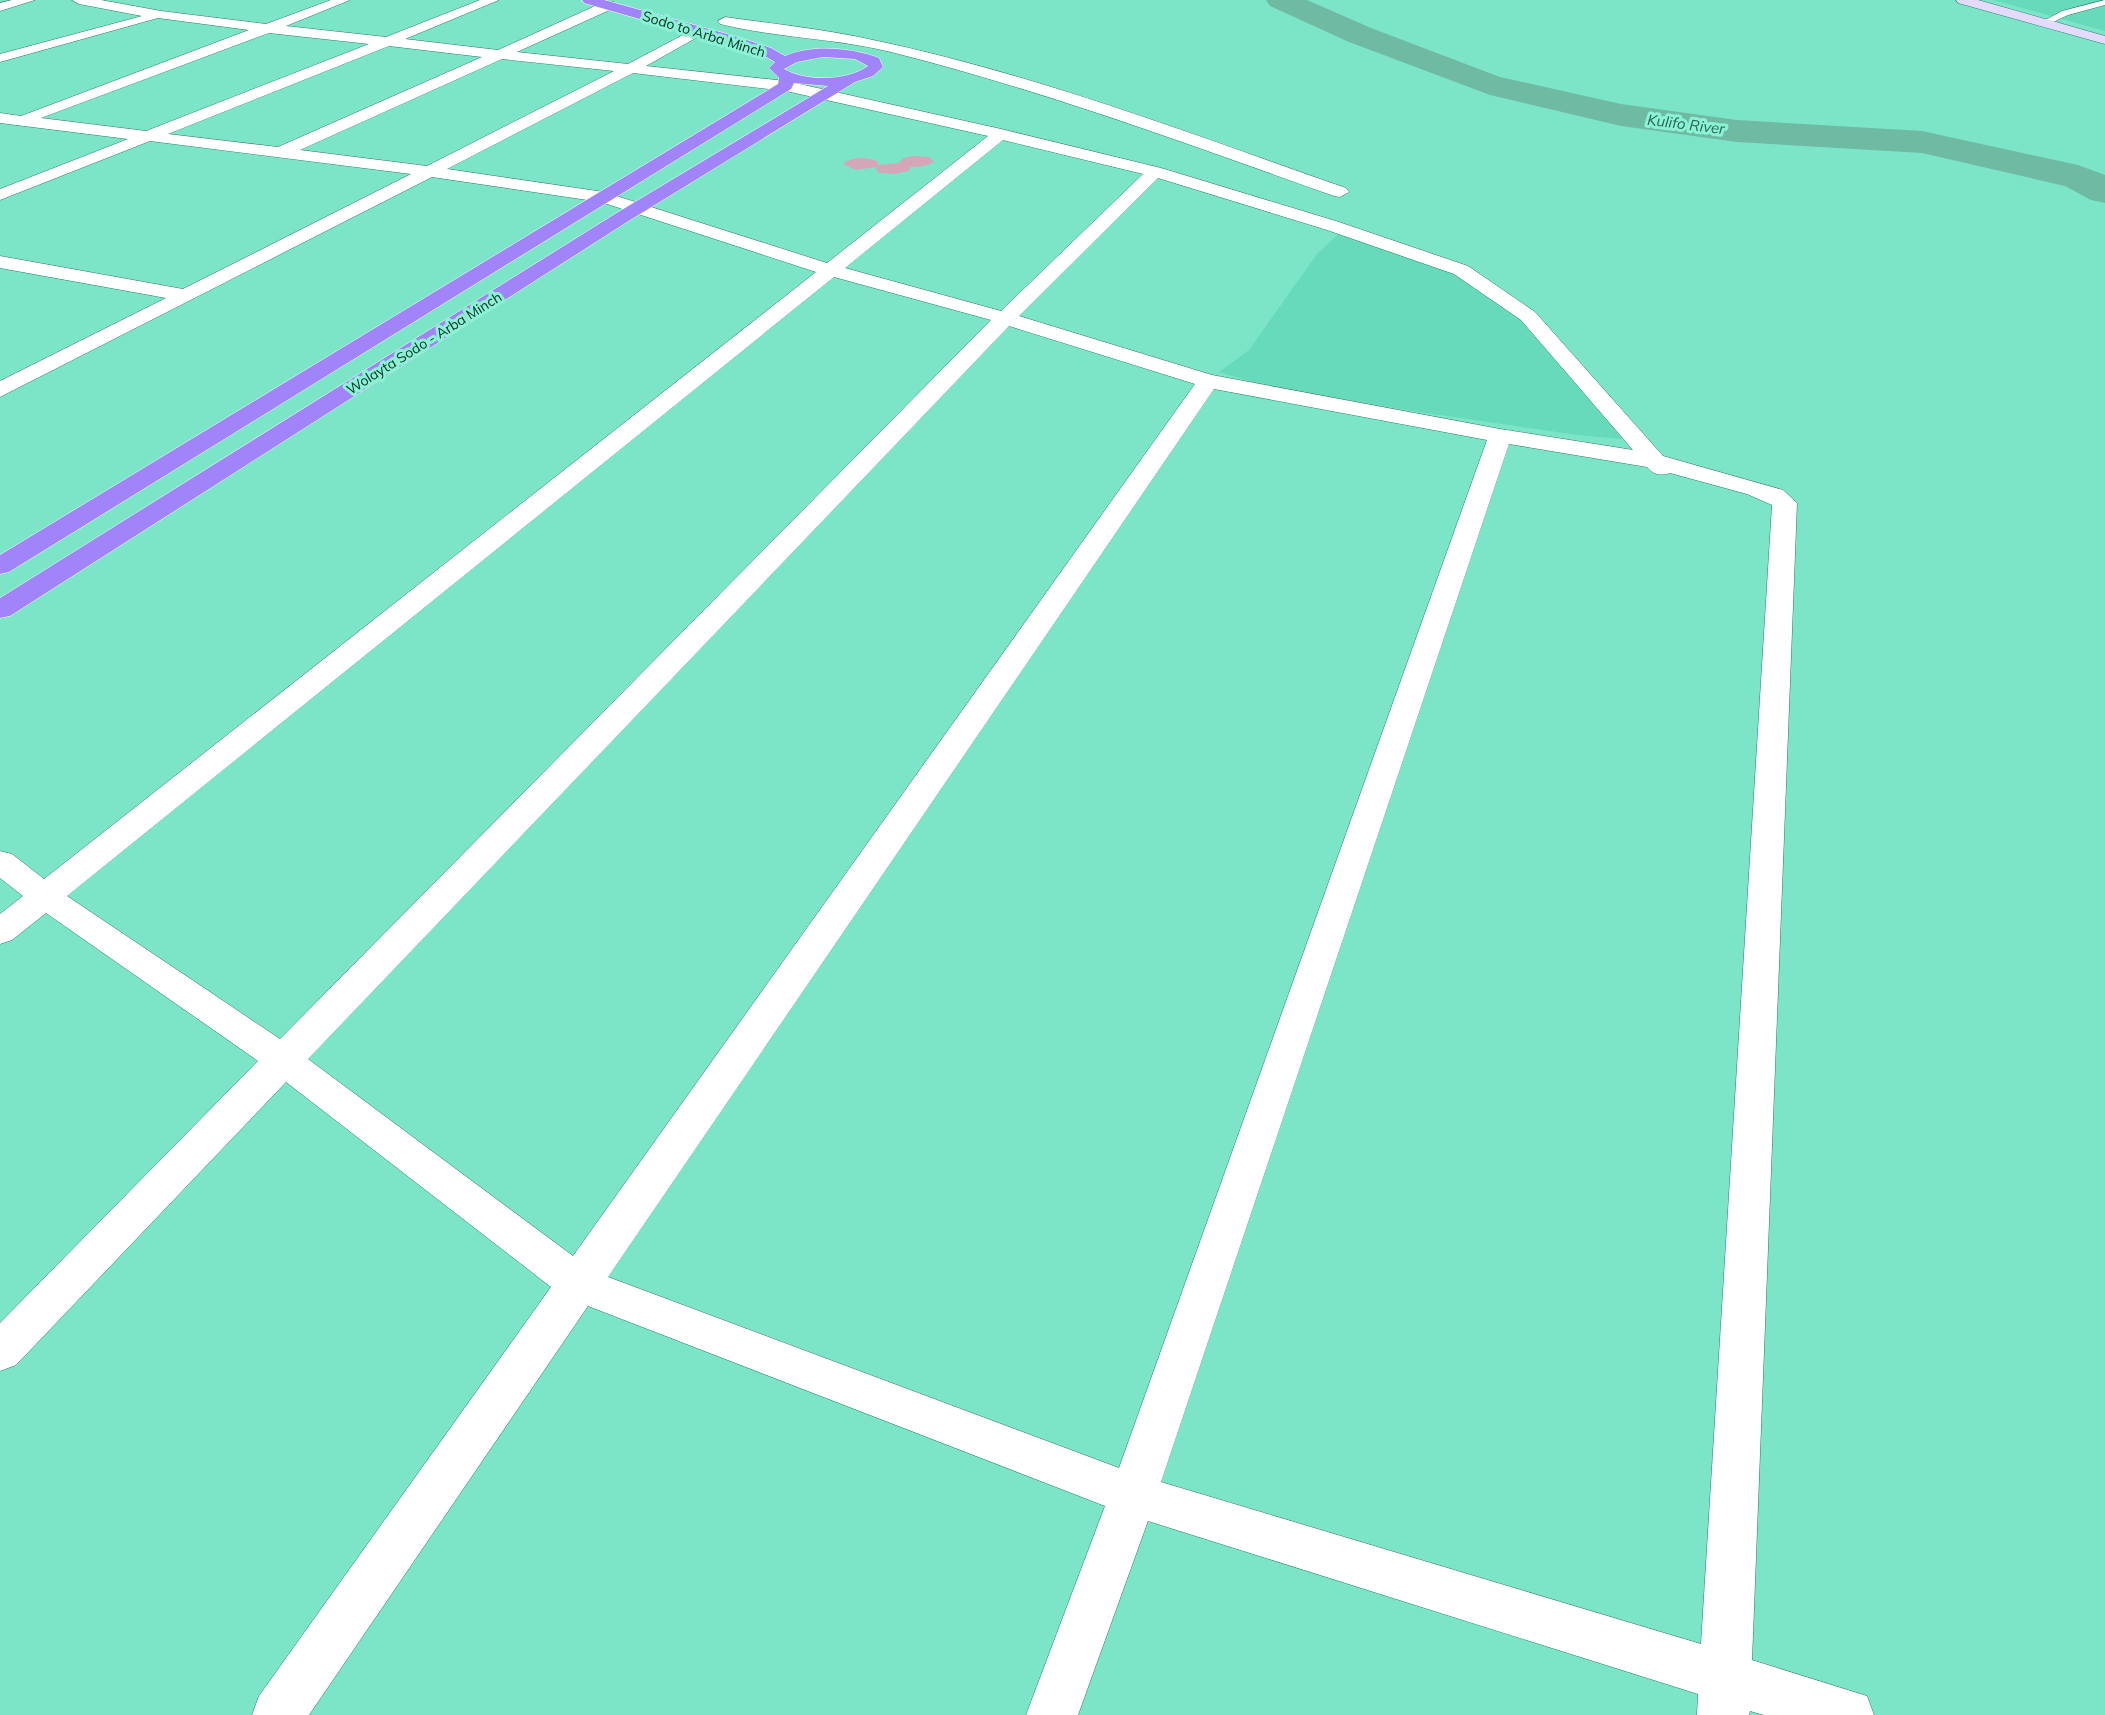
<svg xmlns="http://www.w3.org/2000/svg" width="2105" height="1715" font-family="Mulish,sans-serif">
<rect width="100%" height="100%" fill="#7de5c7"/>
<!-- built -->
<path fill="#66daba" d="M1993,0h112v31z
M1344,229l112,38 87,63 67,65 24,33 -13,11 -43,-4 -166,-24 -153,-27 -40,-12 30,-22 68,-96z"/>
<!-- green -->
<path fill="#d5a5b8" d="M913,156l16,1 5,5 -9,4 -15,1 -1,4 -15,3 -15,-1 -4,-6 -19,3 -13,-6c9,-8 23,-7 34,-3l1,4 21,-2 4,-5z"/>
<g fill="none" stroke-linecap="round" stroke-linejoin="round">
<!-- river -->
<path fill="#6fbaa3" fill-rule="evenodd" d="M1266,0h41l64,28 129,49 121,27 116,16 185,11 156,34 27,10v28l-14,-3 -26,-14 -143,-33 -185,-11 -116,-16 -131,-31 -141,-53 -79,-36z"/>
<!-- lane casing -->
<g stroke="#2a7c67" stroke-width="1">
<path id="lane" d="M2105,0v5l-37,10 -21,10 -7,-2 22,-12z"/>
</g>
<!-- street casing -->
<g stroke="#2a7c67" stroke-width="1">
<path id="street" d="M12,0h23l-35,11v-8z
M72,0h29l60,11 105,13 65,-24h19l-64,26 100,11 94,-37h19l-94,39 93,11 106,-48h10v6l-97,44 111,12 70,-37 7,4 -2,3 -57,32 140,15 215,48 160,39 178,54 129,44 67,46 128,144 120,34 14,13 -45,1157 115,36 7,19h-110l-14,-4 -1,4h-52l1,-21 -550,-173 -70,194h-52l79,-209 -517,-200 -279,409h-57l7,-19 292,-409 -265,-205 -270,283 -16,6v-48l258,-262 -212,-148 -34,27 -12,4v-30l23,-18 -23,-18v-27l12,3 32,25 772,-607 -215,-70 -169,-25 -432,220v-16l166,-83 -166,-30v-12l183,33 228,-115 -261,-33 -150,59v-11l128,-50 -128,-16v-10l21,3 228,-86 -91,-12 -158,44v-8l142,-38 -63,-12zM269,33l100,11 -223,87 -105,-13zM389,46l93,11 -204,90 -110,-13zM502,59l112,12 -187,95 -127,-16zM633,73l153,18 202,45 -161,127 -223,-71 -157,-23zM1003,140l140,34 -142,137 -156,-43zM1158,178l169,52 127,44 67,46 112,130 -133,-21 -288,-54 -193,-59zM834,277l157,43 -711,719 -213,-143zM1009,326l186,58 -622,872 -265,-197zM1214,389l273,51 -368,1028 -511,-191zM1509,444l138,23c7,8 13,9 23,6l77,21 25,11 -71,1139 -540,-162z
M725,17c49,7 99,12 148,23 162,34 318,94 473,148l3,4 -9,5 -6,-1c-146,-52 -292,-106 -443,-144 -56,-14 -115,-14 -171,-28l-2,-3z"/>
</g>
<!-- secondary casing -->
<g stroke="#2a7c67" stroke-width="1">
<path id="secondary" d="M1956,0h22l127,36v8l-147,-41z"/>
</g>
<!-- highway casing -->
<g stroke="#fff" stroke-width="1">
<path id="highway" d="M582,0h22l134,37 33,11 14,8c29,-12 66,-8 94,2l4,9 -10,9 -18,6 -228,140 -617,394 -10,2v-20l615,-384 213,-128 -34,-3 -3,6 -782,483 -9,2v-19l778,-471 1,-6 -10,-10 6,-6 -14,-8 -177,-51zM823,57l32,2 13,7c-20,15 -62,16 -84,3l13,-7z"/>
</g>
<!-- lane -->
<use href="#lane" fill="#fff" fill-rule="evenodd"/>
<!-- street -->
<use href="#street" fill="#fff" fill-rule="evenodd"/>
<!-- secondary -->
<use href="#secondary" fill="#e3dafe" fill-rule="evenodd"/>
<!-- highway -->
<use href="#highway" fill="#a184fa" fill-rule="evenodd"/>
</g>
<g text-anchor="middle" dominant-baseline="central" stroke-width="6" stroke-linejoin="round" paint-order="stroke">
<!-- far-street labels -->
<g font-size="14" fill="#002f24" stroke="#8bf2d4">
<text transform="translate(704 34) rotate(17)">Sodo to Arba Minch</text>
<text transform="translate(424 343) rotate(-32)">Wolayta Sodo - Arba Minch</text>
</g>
<!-- far-water labels -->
<g font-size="15" font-style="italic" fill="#296454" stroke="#8bf2d4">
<text transform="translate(1686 124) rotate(7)">Kulifo River</text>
</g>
</g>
</svg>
